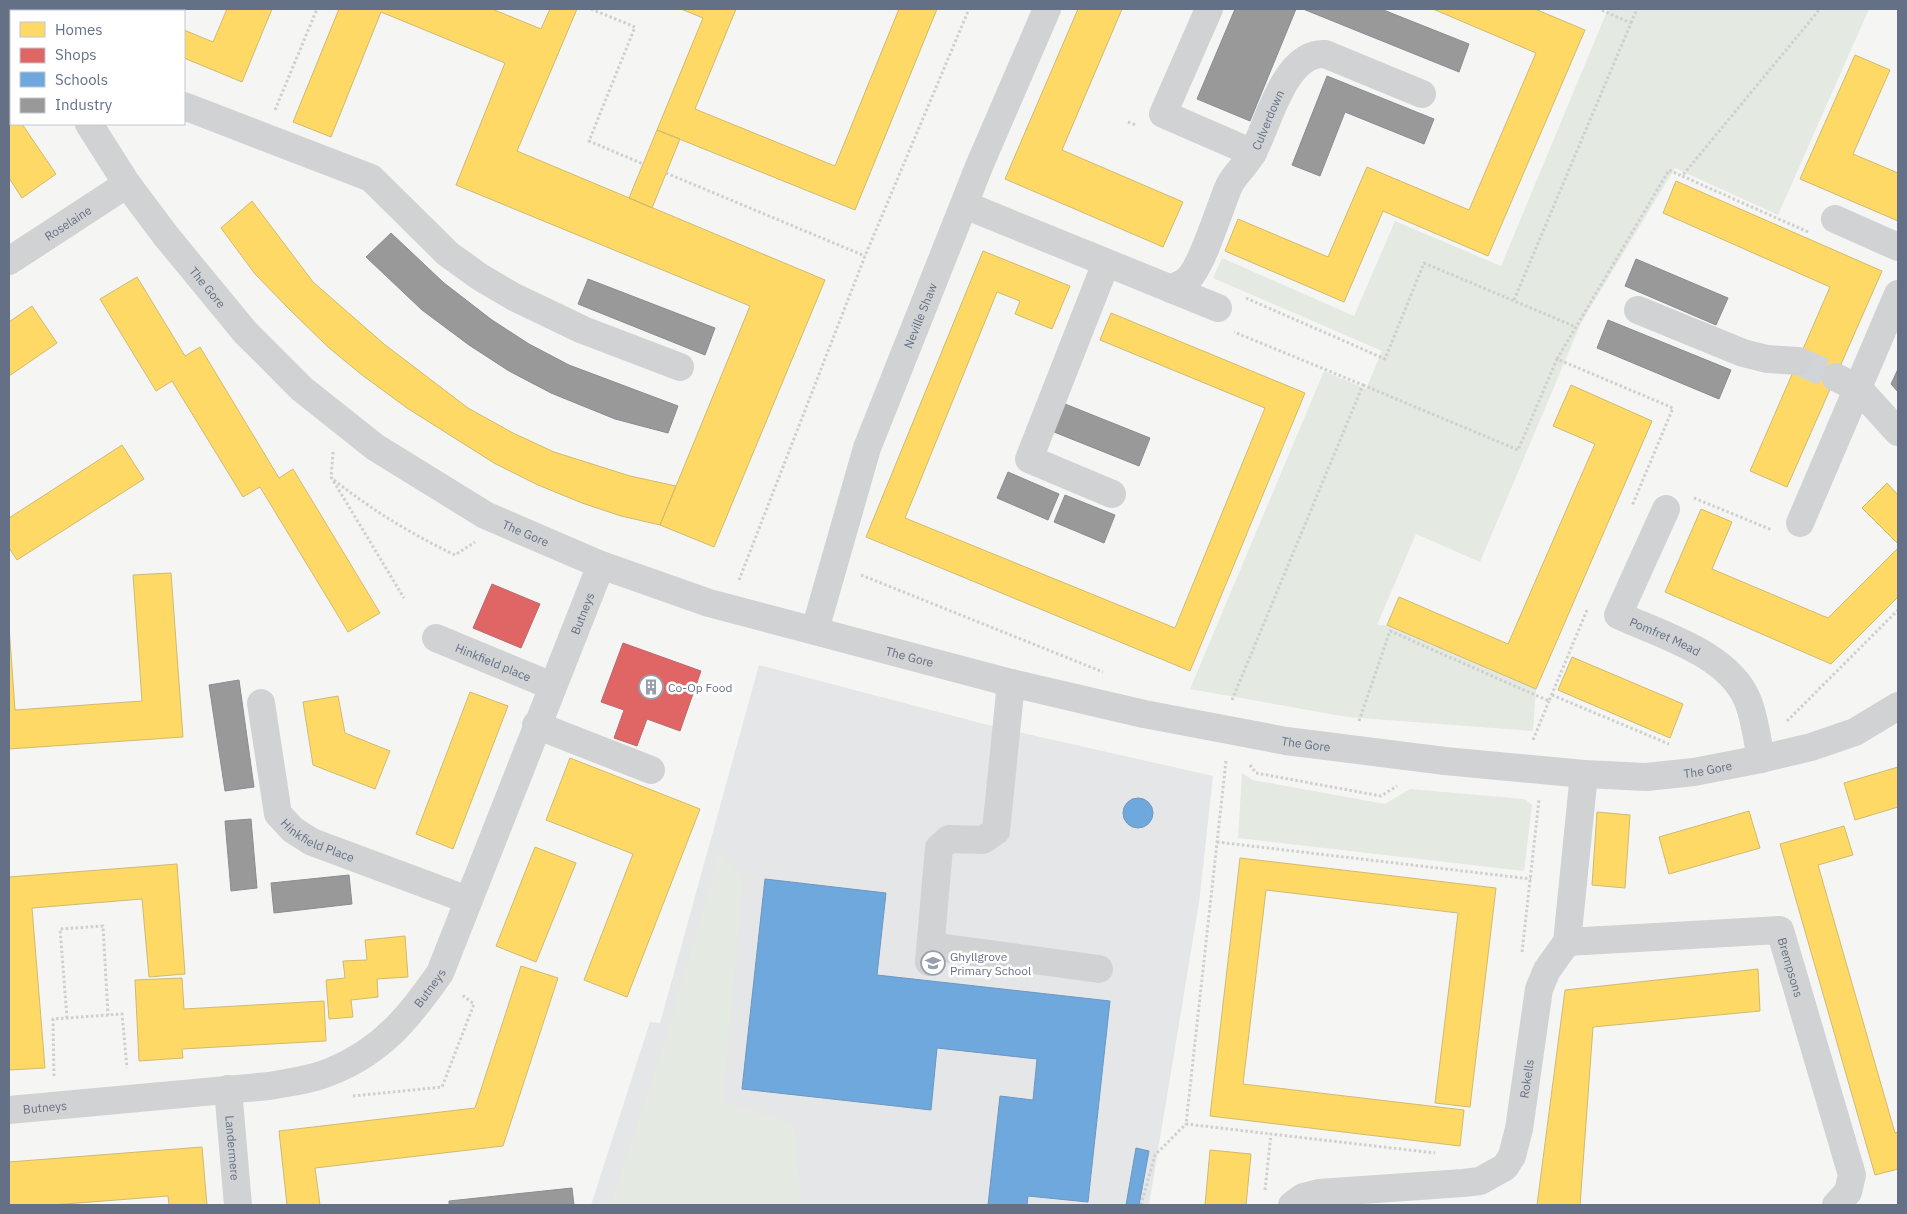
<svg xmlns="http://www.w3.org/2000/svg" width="1907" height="1214" font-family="'IBM Plex Sans',sans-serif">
<rect width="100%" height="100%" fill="#f5f6f4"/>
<!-- built -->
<path fill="#e5e6e7" d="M759,665l233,61 221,50 -14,127 -50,302h-558l59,-183 10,1z"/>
<!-- green -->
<path fill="#e4e9e2" d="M1608,9h261l-91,206 -103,-47 -94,155 -101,239 -64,-28 -39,91h10l149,64 -3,42 -186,-14 -157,-28 134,-318 42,18 16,-38 -169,-73 9,-20 132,58 41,-95 106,45z
M1242,773l11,7 132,24 25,-15 114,10 8,6 -8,66 -286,-33z
M720,852l23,29 -20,221 71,21 7,82h-191l56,-168z"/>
<!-- homes -->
<path fill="#ffd966" stroke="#d0ba70" d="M80,9h41l-1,2h-41z
M227,9h45l-30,73 -58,-24v-28l29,12z
M339,9h153l49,20 9,-20h27l-60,142 308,129 -111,267 -54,-22 90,-219 -294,-121 49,-122 -124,-51 -50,125 -38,-15z
M681,9h55l-41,100 140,57 64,-157h38l-82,201 -198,-80 46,-112z
M1078,9h44l-60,141 121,52 -20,45 -158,-68z
M1433,9h102l50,21 -97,226 -105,-45 -39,91 -119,-51 13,-32 90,38 39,-90 102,43 67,-157z
M1855,55l35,15 -37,84 45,19v48l-98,-42z
M9,105l2,4v15h11l34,50 -34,24 -13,-20z
M657,130l23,9 -28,69 -23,-10z
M1676,181l206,90 -95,216 -37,-16 80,-184 -167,-74z
M252,201l61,81 71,62 84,64 45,25 41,19 76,24 46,10 -16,39 -39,-9 -39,-13 -44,-18 -44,-22 -87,-55 -45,-33 -34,-28 -39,-38 -34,-35 -34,-46z
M983,251l87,35 -18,43 -37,-15 5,-13 -23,-9 -92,226 270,110 90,-220 -165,-68 11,-27 194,80 -115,278 -324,-134z
M137,277l48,79 15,-9 79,131 14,-9 87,144 -32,19 -88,-145 -17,10 -71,-116 -16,10 -56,-92z
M32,306l25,37 -48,33v-54z
M1571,385l81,36 -116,268 -149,-64 12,-28 109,47 87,-200 -42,-18z
M122,445l22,34 -127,81 -8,-12v-30z
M1887,483l11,12v49l-36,-36z
M1701,509l31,13 -20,47 116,49 70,-70v49l-67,67 -166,-72z
M171,573l12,164 -174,12v-123l6,84 127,-9 -9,-126z
M1572,657l111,47 -13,34 -112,-48z
M470,692l38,14 -55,143 -37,-15z
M338,696l7,37 45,18 -15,38 -62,-24 -10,-63z
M570,758l130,51 -73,188 -43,-17 49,-126 -87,-34z
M1898,767v40l-43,13 -11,-37z
M1749,811l11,37 -91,26 -10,-37z
M1597,812l33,3 -5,73 -33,-3z
M1844,826l9,29 -35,10 77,268 3,-1v37l-23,6 -95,-331z
M535,847l41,16 -40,99 -40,-16z
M1240,858l256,30 -26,219 -35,-4 23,-190 -192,-23 -23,194 221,26 -4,36 -250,-30z
M177,864l8,110 -36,3 -7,-78 -110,9 13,160 -36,2v-193z
M405,936l3,41 -31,2 1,18 -27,3 2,17 -24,2 -3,-39 19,-2 -2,-17 24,-1 -2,-20z
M521,966l37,12 -55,168 -188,22 5,37h-33l-8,-74 196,-23z
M1758,969l2,42 -167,16 -13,178h-43l28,-215z
M182,978l2,31 140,-8 2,40 -144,8 1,9 -44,3 -4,-81z
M202,1147l5,58h-38l-1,-9 -116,9h-43v-43z
M1210,1150l41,4 -5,51h-41z"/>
<!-- shops -->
<path fill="#e06666" stroke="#bb6970" d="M492,584l48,20 -19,44 -48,-20z
M623,643l78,28 -21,60 -33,-12 -10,27 -23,-8 10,-28 -23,-8z"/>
<!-- schools -->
<path fill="#6fa8dc" stroke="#6c97c2" d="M1123 813a15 15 0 1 1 30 0a15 15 0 1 1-30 0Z
M765,879l121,14 -9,82 233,26 -22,201 -60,-6 -1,9h-39l12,-109 33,4 4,-41 -100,-11 -6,62 -189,-21z
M1136,1148l13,3 -10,54h-13z"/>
<!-- industry -->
<path fill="#999" stroke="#898d93" d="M1235,9h61l-46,112 -53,-22z
M1303,9h78l88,35 -10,28z
M1327,76l107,43 -10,25 -79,-32 -25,64 -28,-11z
M391,233l53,50 48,37 37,24 40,21 109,41 -10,27 -53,-14 -64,-26 -42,-22 -40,-26 -47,-35 -56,-53z
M1636,259l92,39 -12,27 -91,-39z
M588,279l127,49 -10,27 -127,-51z
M1608,320l123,50 -12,29 -122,-51z
M1898,369v23l-7,-8z
M1065,404l85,34 -11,28 -85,-34z
M1008,472l51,22 -11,26 -51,-22z
M1065,495l50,20 -11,28 -50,-21z
M239,680l15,107 -29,4 -16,-106z
M251,819l6,69 -26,3 -6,-70z
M349,875l3,29 -78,9 -3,-30z
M572,1188l2,17h-125v-4z"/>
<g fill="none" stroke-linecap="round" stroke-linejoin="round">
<!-- minor-tunnel -->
<path stroke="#d1d4d8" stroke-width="28" stroke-dasharray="28 14" stroke-linecap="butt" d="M1798,361l37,16"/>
<!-- path -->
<path stroke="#cecfcf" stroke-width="3" stroke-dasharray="2.5 2.5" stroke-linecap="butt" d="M591,9l44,18 -46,114 54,23
M51,11l4,-2
M1631,23l6,-14
M275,110l42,-101
M1128,122l8,3
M666,173l199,83
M1808,232l-126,-56 138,-167
M1246,298l139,61 39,-96 152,64
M1514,300l117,-277 -32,-14
M1557,359l112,-189 13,6
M1363,385l155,65 39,-91 116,49 -41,98
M333,452l-2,25 73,121
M334,480c38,30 77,54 121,75l20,-13
M1694,498l78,32
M861,575l242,97
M739,580l126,-324 104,-247
M1552,695l117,49
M1232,700l131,-315 -129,-53
M1359,721l31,-90 159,70 38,-91
M1787,721l111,-111
M1533,740l16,-39
M1226,761l-40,363 85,10
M1250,765l6,8 125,23 16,-10
M1217,842l314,37
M1522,952l17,-152
M67,1018l-7,-89 43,-3 5,89
M54,1076l-1,-57 69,-5 5,54
M353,1096l89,-9 32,-83 -13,-10
M1265,1190l6,-56 164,19
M1141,1205l14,-50 31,-31"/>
<!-- minor -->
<g stroke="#d1d2d3" stroke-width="28">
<path d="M12,9l2,2"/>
<path d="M1209,9l-46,105 90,39"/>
<path d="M170,11l1,-2"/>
<path d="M184,106l187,72 77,76 32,23 34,20 69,33 97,37"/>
<path id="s1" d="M89,124l38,60 39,52 79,96 57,57 73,58 110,68 116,50 108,38 302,80 133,31 142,27 159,20 139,13 62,3 48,-5 67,-13 50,-12 44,-15 43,-26"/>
<path d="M965,205l253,103"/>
<path d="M1835,219l63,28"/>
<path id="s2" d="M9,261l118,-77"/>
<path d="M1106,263l-77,196 83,35"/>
<path id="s3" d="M1171,289c5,-3 12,-5 16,-9 15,-12 33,-74 42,-94 6,-13 18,-21 24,-34 16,-29 31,-100 72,-98l97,40"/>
<path d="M1638,310l105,43 24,6 31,2"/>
<path d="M1835,377l23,11 40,44"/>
<path id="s4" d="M1666,509l-48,106c43,20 109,38 129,84 8,18 10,41 14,60"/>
<path d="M1800,523l98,-229"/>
<path id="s5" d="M815,630l52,-182 113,-284 67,-155"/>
<path id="s6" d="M436,638l116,48"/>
<path id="s7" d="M261,703l17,111 15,16 19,12 156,58"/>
<path d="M536,725l115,45"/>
<path id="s8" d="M1567,942l213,-12 72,245 -4,17 -12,13"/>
<path d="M931,946l168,23"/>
<path d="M929,962l10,-114 10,-9 34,1 13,-9 15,-148"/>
<path id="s9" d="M228,1089l10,116"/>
<path id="s10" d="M9,1110l260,-24c21,-4 43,-6 63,-15 50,-20 78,-55 108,-98l161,-408"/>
<path id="s11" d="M1292,1205l11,-8 16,-4 144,-10 17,-2 25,-14 7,-11 7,-27 20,-140 8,-19 20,-28 17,-168"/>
</g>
</g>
<!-- icons -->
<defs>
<g id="building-ring" transform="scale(1.25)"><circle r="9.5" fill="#fff" stroke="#979fac" stroke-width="1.5"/><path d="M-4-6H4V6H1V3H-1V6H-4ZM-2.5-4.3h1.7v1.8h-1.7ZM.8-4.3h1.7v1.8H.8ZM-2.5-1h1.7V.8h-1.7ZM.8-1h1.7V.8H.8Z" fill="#979fac"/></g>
<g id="school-ring" transform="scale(1.25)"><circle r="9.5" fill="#fff" stroke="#979fac" stroke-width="1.5"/><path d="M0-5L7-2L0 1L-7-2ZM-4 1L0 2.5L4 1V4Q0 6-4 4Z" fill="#979fac"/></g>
</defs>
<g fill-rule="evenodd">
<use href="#building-ring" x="651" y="687"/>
<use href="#school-ring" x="933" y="963"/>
</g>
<g text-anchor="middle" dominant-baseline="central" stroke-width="5" stroke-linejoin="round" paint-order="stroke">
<!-- street labels -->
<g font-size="12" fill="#647086" stroke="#fff">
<text stroke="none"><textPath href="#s3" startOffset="199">Culverdown</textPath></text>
<text stroke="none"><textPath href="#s2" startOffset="70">Roselaine</textPath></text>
<text stroke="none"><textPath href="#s1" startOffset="202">The Gore</textPath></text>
<text stroke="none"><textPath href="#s5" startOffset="332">Neville Shaw</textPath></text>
<text stroke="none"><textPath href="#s1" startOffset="608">The Gore</textPath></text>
<text stroke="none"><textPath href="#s10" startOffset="861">Butneys</textPath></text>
<text stroke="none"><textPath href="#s4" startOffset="168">Pomfret Mead</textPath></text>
<text stroke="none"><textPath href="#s1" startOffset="1012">The Gore</textPath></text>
<text stroke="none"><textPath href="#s6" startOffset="62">Hinkfield place</textPath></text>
<text stroke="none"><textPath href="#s1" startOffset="1418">The Gore</textPath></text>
<text stroke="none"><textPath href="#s1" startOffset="1822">The Gore</textPath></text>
<text stroke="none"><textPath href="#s7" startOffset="161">Hinkfield Place</textPath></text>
<text stroke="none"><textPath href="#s8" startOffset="252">Brempsons</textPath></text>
<text stroke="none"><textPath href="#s10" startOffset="456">Butneys</textPath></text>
<text stroke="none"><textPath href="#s11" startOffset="312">Rokells</textPath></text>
<text stroke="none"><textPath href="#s10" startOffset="36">Butneys</textPath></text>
<text stroke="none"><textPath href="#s9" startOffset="59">Landermere</textPath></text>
</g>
<!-- poi labels -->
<g font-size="12" fill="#647086" stroke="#fff" text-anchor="start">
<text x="668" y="687">Co-Op Food</text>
<text x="950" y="956">Ghyllgrove<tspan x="950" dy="14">Primary School</tspan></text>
</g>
</g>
<!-- border -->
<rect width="1907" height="1214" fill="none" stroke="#647086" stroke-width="20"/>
<!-- legend -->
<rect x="10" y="10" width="175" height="115" fill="#ffffff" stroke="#c1c6cf"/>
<rect x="20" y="22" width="25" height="15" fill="#ffd966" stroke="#c1c6cf"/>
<text x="55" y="35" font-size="15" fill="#647086">Homes</text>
<rect x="20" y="48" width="25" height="15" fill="#e06666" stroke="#c1c6cf"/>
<text x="55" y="60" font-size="15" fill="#647086">Shops</text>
<rect x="20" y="72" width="25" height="15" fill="#6fa8dc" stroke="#c1c6cf"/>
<text x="55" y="85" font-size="15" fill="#647086">Schools</text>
<rect x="20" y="98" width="25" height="15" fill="#999999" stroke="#c1c6cf"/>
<text x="55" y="110" font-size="15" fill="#647086">Industry</text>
</svg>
